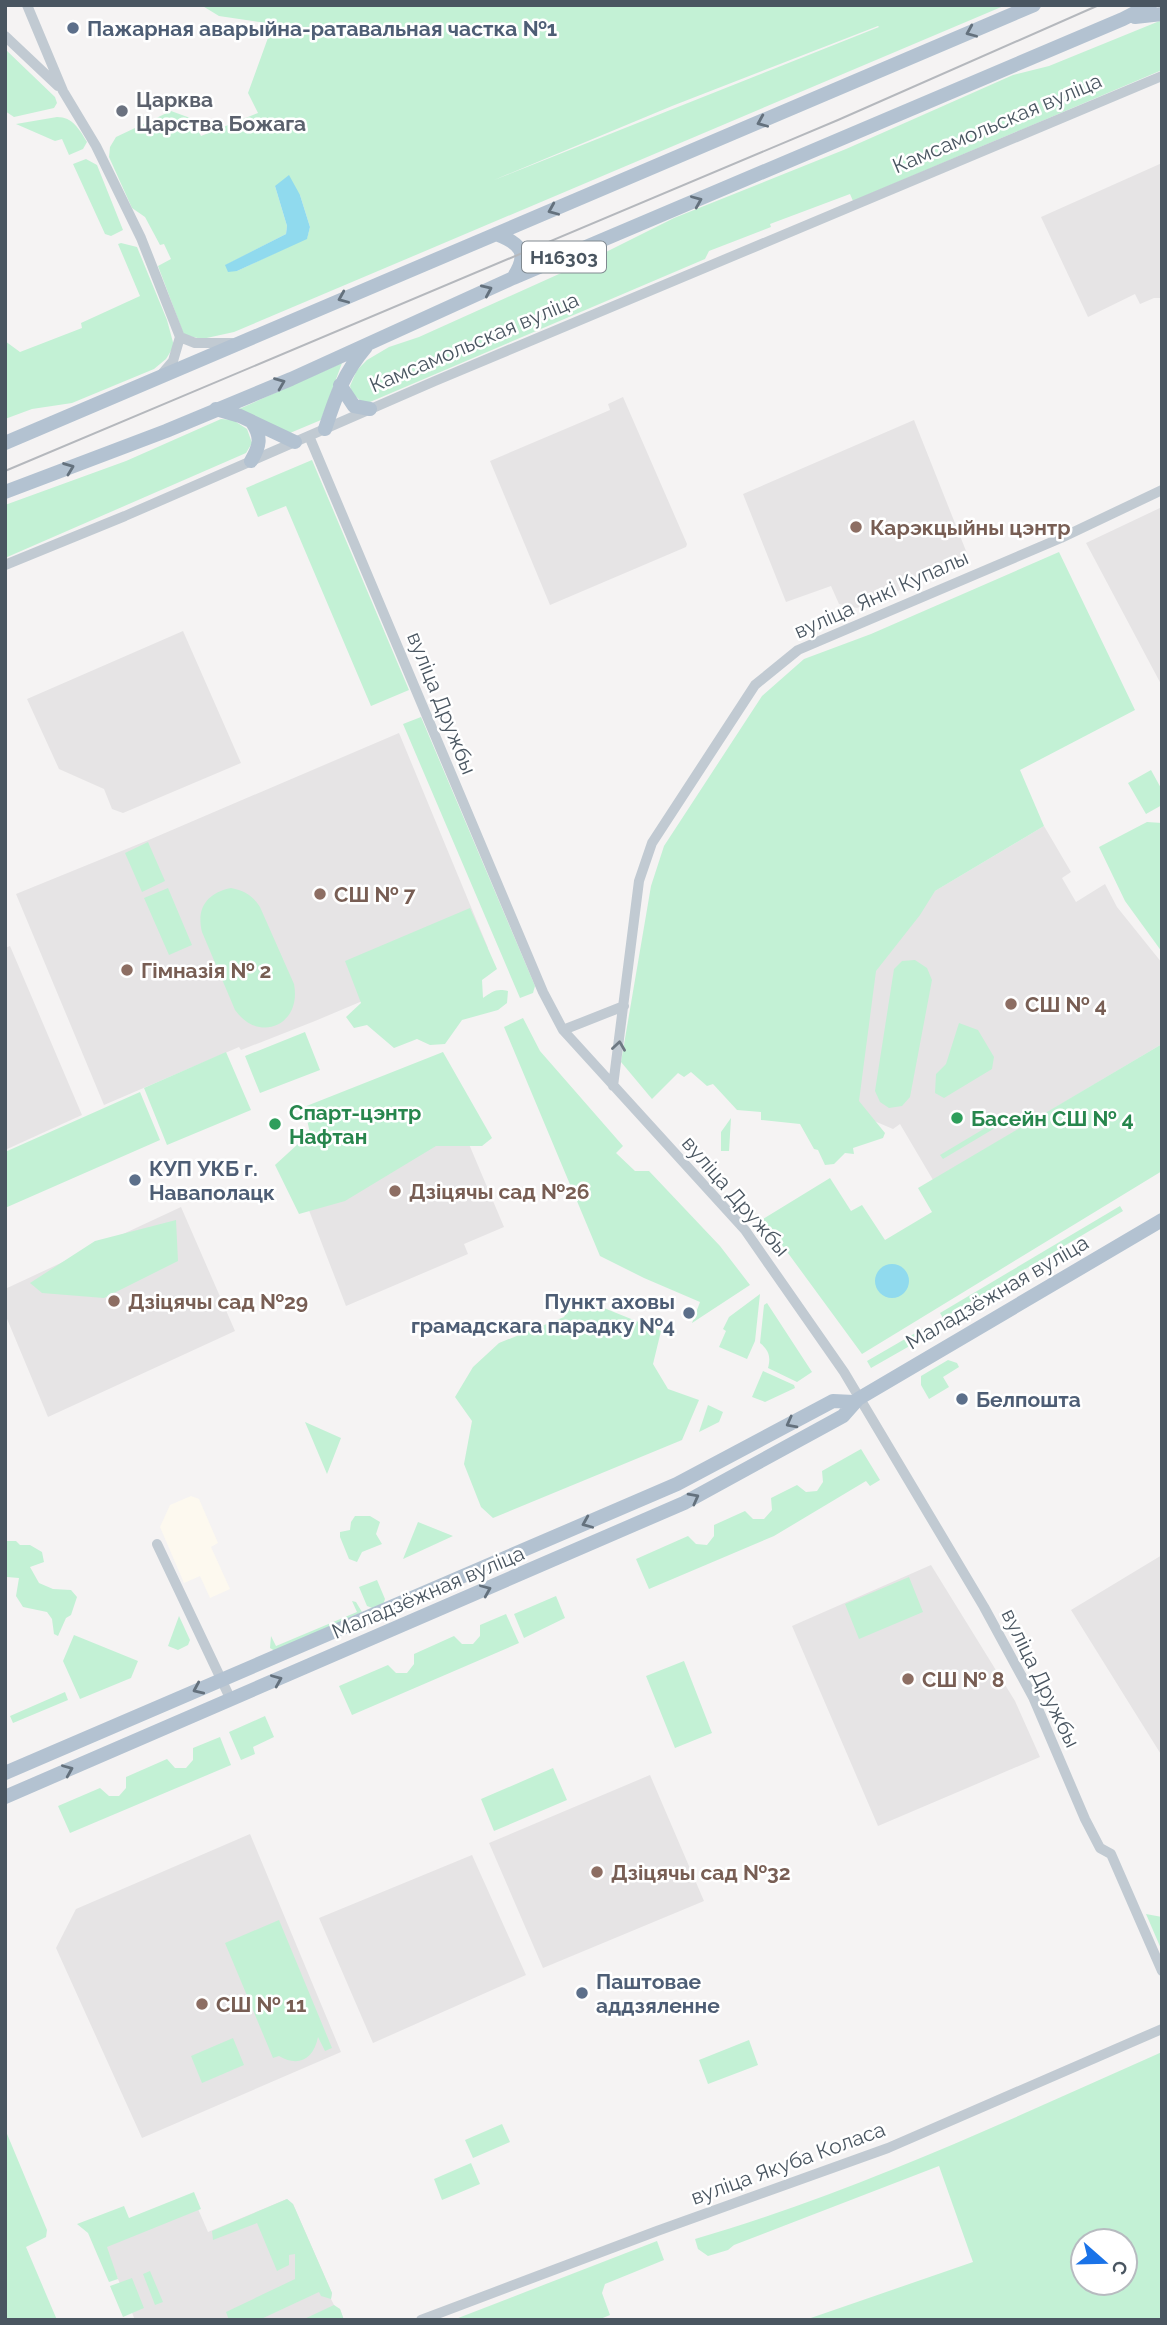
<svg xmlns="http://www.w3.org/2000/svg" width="1167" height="2325" font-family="Raleway,sans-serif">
<rect width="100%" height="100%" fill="#f5f3f3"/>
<!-- commercial -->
<path fill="#fdf9ef" d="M191,1496l8,3 19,44 -7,4 19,42 -20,9 -10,-22 -16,7 -24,-56 10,-22z"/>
<!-- education -->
<path fill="#e6e4e5" d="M1162,163v135h-8l-14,6 -5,-10 -47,23 -47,-100z
M623,397l64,147 -1,3 -136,58 -60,-144 120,-51 -2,-6z
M914,420l56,141 -113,47 -18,-4 -8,-18 -45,16 -43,-108z
M1162,507v179l-76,-143z
M183,631l58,132 -118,50 -11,-4 -8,-20 -45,-20 -32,-70z
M399,733l89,215 -173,73 -74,29 -2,-3 -135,58 -88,-211 135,-55z
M1044,826l27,46 -9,6 14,24 29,-18 12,23 45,56v81l-229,136 -33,-56 -7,5 -33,-14h-10l16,-183z
M10,946l72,169 -77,35v-202z
M444,1085l60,142 -40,17 4,10 -122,52 -58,-150z
M181,1207l54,124 -187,86 -43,-103v-25z
M1162,1555v201l-91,-146z
M931,1565l84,136 25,56 -162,69 -86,-200z
M650,1775l54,126 -161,67 -54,-125z
M250,1834l91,218 -199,86 -86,-190 20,-39z
M472,1855l54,120 -153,68 -54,-125z
M287,2199l6,5 39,89 -1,6 4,8 5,2 4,11h-209l-34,-82 94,-36 13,30z"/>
<!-- green -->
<path fill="#c3f1d5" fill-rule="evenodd" d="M201,5h805l-772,327 -32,7 -18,-4 -26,-69 13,-7 -7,-15 -4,1 -15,-28 -13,-9 -23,-51 1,-10 6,-10 55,-26 22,8 8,17 57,-23 -10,-20 25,-69 -54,-8zM878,26l1,1 -385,153 178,-74zM275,186l25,9 10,32 -3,11 -70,33 -11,-6 60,-31 1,-8z
M1162,20v50l-309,131 -3,-7 -80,30 1,3 -62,24 -4,8 -335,143h-8l-10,-9 -2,-7 7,-16 10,-10 22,-13 30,-10 171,-77 84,-42 172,-69 167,-74 36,-9z
M5,49l50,48 2,6 -3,5 -40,9 -9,-6z
M57,117c16,0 22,12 30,25l-4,7 -14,6 -7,-16 -7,2 -39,-17z
M86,159l11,6 26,65 -12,6 -6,-2 -32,-70z
M121,243l16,4 30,73 7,26 -8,13 -12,10 -82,34 -40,6 -27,10v-78l15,11 62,-24 -1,-5 59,-27 -22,-52z
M342,363l-21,57 -31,13 -51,-24z
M221,419l12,1 14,9 5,14 -6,10 -241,105v-53l121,-44z
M312,460l97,230 -38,16 -85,-200 -28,11 -12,-29z
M1059,552l76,158 -115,60 24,56 -109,65 -15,24 -44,56 -17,130 26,32 -2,5 -30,10 1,6 -9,-1 -11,11 -9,1 -7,-15 -4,-1 -14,-25 -39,-4v-8l-24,-2 -24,-26 -6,2 -16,-14 -7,5 -6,-4 -26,26 -31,-37 30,-176 13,-40 98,-150 42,-37 67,-25z
M421,717l114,269 -2,7 -13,5 -117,-274z
M1151,770l11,20v15l-16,9 -18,-31z
M1147,822l15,1v129l-37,-51 -26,-54z
M148,842l17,39 -23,11 -17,-39z
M168,888l24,57 -23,10 -25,-57z
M231,888c14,3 21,7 29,19l34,77c8,41 -35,60 -59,26l-33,-78c-6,-24 5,-39 29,-44z
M470,908l27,61 -15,11 1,18c9,-6 13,-10 25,-7l-1,12 -9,7 -36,10 -17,24 -15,1 -13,-6 -23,9 -27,-23 -13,3 -8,-11 15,-14 -16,-42z
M915,960l12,8 5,12 -22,117 -8,9 -13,2 -9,-6 -5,-11 19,-122 8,-8z
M523,1018l17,33 83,95 -7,7 19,18h14l71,75 30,39 -58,38 8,-21 -56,-24 -44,-22 -96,-229z
M959,1023l19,7 16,27 -2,12 -48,29 -9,-5 1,-19 10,-10z
M305,1032l15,38 -60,23 -15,-37z
M1162,1044v127l-300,183 -99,-135 67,-41 21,33 11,-6 23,35 47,-28 -14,-24z
M226,1052l25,58 -84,35 -23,-57z
M443,1052l49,86 -10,8h-46l-91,55 -46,13 -24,-49 35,-32 -6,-26z
M140,1092l20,48 -155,68v-56z
M731,1118l-2,33h-8v-19z
M997,1121l3,4 -57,34 -3,-4z
M1120,1206l3,5 -180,107 -3,-5z
M176,1220l2,41 -74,37 -62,-5 -12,-10 65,-42z
M760,1294l-5,47 -8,18 -28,-12 7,-16 -3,-2 6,-12z
M584,1300l77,31 -8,33 15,25 31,11 -17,40 -189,78 -12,-11 -17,-43 8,-43 -17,-24 18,-30 26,-24 65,-26 8,-15z
M767,1303l45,69 -15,10 -29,-14c3,-11 1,-18 -8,-25l4,-38z
M943,1327l-72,41 -4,-7 57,-33z
M948,1360l9,3 2,4 -16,10 6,10 -20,12 -8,-14v-9z
M763,1371l31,14 1,3 -30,14 -13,-5z
M708,1405l15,7 -4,10 -20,10z
M305,1422l36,16 -14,36z
M861,1449l19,31 -10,6 -4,-5 -92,55 -125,53 -13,-30 52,-23 8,8 11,1 7,-9v-11l31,-14 8,8h11l8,-9 -1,-12 26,-13 9,7 11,-1 6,-9 -1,-11z
M355,1516h15l10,6 -4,12 6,10 -20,8 -5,10 -8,-3 -9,-22v-5l10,-2 1,-8z
M418,1522l35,14 -50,23z
M5,1541h11l4,4h10l12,7 2,10 -14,5 9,16 14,6 18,1 6,7 -6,18 -5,3 -8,18 -4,-2 -2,-15 -5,-7 -24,-5 -7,-11 3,-18 -12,-1 -2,9z
M909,1577l14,35 -64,27 -14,-35z
M377,1580l8,19 -2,6 -8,4 -8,-3 -8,-19z
M556,1596l9,22 -41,20 -10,-24z
M352,1601l4,1 6,10 -87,39 -5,-3 1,-12 5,10 81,-34z
M506,1614l13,29 -167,72 -13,-29 49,-21 8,8h11l7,-9v-10l40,-18 8,8h11l7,-8v-11z
M179,1616l11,24 -2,5 -10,5 -10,-4z
M74,1635l64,26 -7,17 -51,21 -17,-38z
M684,1661l28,72 -37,15 -29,-72z
M65,1692l3,8 -55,23 -3,-7z
M265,1716l9,21 -21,10 2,7 -14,6 -12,-28z
M220,1737l11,28 -161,68 -12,-27 42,-18 9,8h10l7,-8v-11l41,-18 8,9h11l7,-8v-12z
M553,1768l14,32 -73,31 -13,-32z
M1146,1914l16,3v34z
M279,1920l53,128 -7,3 -7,-14c-4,21 -19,31 -39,19l-6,2 -48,-115z
M233,2038l11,27 -42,18 -11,-27z
M749,2040l9,25 -50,19 -9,-24z
M1162,2052v268h-357l168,-58 -34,-96 -205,79 -6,5 -20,6 -10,-7 -3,-10c161,-47 314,-119 467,-187zM1083,2241h42v42h-42z
M502,2124l8,18 -37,16 -8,-18z
M5,2129l42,101 -1,7 -20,10 31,73h-52z
M471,2163l9,21 -38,16 -8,-21z
M194,2192l7,17 -94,38 11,32 -9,3 -21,-49 -11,-9 47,-18 5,12z
M287,2199l6,5 39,89 -1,6 -10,-3 -2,-4 -60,28h-30l-3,-8 69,-33v-25l-6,1v10l-12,6 -20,-48 -44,17 -1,-9z
M657,2241l7,19 -59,24 -3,9 8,22 -12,5h-145z
M150,2271l13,31 -8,3 -12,-31z
M132,2278l12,30 -21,9 -13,-31z
M334,2305l6,4 4,11h-42z"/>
<!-- water -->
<path fill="#90daee" d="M289,175l11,20 10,32 -3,12 -70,32 -9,1 -3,-7 61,-31 1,-8 -12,-40z
M875 1281a17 17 0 1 1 34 0a17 17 0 1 1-34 0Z"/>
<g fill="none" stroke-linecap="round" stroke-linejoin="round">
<!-- minor -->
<path stroke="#c1cad2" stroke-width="10" d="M27,5l36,86 33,55 45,92 39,99 -7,24 -12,14
M5,36l53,50
M180,337l15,6h37
M309,436l234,556 20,38 182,200 99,142 140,235 49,90 52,122 15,29 11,6 51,117
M5,565l120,-49 310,-135 727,-305
M563,1030l61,-24
M613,1086l26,-205 13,-38 103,-158 43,-35 263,-112 101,-48
M157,1544l74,156
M421,2320l236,-89 231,-83 274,-119"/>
<!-- major -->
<path stroke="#b3c2d1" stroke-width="14" d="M1135,17l27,-3
M496,234c26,10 33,19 17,44
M340,385l14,21 16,3
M216,409l24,7 55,26
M325,429c11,-33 18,-55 41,-82
M5,443l1029,-438
M251,461c9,-15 11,-24 1,-39
M5,492l161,-61 125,-52 222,-101 610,-259 27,-14
M5,1773l672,-289 156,-83 21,1
M5,1797l679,-294 159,-87 15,-17 304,-179"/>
<!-- tram -->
<path stroke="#b5b8bd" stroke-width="2" d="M5,471l833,-351 261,-115"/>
</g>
<!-- one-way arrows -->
<defs><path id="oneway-chevron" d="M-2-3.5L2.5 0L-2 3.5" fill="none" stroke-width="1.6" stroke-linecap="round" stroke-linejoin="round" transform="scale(1.75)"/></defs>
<g stroke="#64717d">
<use href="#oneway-chevron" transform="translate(971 32) rotate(157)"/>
<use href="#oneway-chevron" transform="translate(762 122) rotate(157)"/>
<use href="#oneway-chevron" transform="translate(697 201) rotate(-23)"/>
<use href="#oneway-chevron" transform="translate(553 210) rotate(157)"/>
<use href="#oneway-chevron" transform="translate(487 290) rotate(-24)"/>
<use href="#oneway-chevron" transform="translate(343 298) rotate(157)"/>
<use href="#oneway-chevron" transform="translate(280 383) rotate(-22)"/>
<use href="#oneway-chevron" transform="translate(69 468) rotate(-21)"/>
<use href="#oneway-chevron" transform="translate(791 1423) rotate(152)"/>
<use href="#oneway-chevron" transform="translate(694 1498) rotate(-28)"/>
<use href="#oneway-chevron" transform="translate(587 1523) rotate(157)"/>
<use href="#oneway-chevron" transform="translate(486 1590) rotate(-23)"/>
<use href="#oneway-chevron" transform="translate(277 1680) rotate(-23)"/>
<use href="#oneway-chevron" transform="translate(198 1689) rotate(156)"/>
<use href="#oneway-chevron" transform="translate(68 1770) rotate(-23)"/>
</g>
<use stroke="#6e7983" href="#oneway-chevron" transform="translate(619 1046) rotate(-82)"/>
<!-- markers -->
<g fill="#5c6f8a" stroke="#fff" stroke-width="2.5">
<circle cx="73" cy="28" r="7"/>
<circle cx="135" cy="1180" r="7"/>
<circle cx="689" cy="1313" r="7"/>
<circle cx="962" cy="1399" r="7"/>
<circle cx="582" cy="1993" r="7"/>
</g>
<circle fill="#6b7280" stroke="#fff" stroke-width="2.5" cx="122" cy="111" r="7"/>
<g fill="#8d6e63" stroke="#fff" stroke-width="2.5">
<circle cx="856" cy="527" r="7"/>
<circle cx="320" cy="894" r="7"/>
<circle cx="127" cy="970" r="7"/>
<circle cx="1011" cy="1004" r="7"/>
<circle cx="395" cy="1191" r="7"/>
<circle cx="114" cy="1301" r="7"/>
<circle cx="908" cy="1679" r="7"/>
<circle cx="597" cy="1872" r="7"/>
<circle cx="202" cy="2004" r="7"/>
</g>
<g fill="#2e9e5b" stroke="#fff" stroke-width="2.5">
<circle cx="957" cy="1118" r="7"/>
<circle cx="275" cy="1124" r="7"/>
</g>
<g text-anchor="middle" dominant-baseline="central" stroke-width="5" stroke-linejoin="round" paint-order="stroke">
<!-- shield labels -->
<rect fill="#fff" stroke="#808990" stroke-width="2" x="522" y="241.5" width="84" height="31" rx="5"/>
<g font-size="19" font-weight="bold" fill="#4a5661">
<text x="564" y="257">Н16303</text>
</g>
<!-- service labels -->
<g font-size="21" font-weight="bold" fill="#4e5e75" stroke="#fff" text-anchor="start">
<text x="87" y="28">Пажарная аварыйна-ратавальная частка №1</text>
<text x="149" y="1168">КУП УКБ г.<tspan x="149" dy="24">Наваполацк</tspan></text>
<text x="675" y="1301" text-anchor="end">Пункт аховы<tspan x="675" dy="24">грамадскага парадку №4</tspan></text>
<text x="976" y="1399">Белпошта</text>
<text x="596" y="1981">Паштовае<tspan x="596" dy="24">аддзяленне</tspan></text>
</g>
<!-- worship labels -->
<g font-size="21" font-weight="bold" fill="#5b616d" stroke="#fff" text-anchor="start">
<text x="136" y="99">Царква<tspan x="136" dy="24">Царства Божага</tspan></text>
</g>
<!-- street labels -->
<g font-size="21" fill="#4a5661" stroke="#fff">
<text transform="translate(997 123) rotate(-23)">Камсамольская вуліца</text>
<text transform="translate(474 342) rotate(-23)">Камсамольская вуліца</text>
<text transform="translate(881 594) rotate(-24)">вуліца Янкі Купалы</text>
<text transform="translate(442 703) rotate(68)">вуліца Дружбы</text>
<text transform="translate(736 1196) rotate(49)">вуліца Дружбы</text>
<text transform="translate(997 1292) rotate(-30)">Маладзёжная вуліца</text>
<text transform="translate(428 1592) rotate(-23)">Маладзёжная вуліца</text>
<text transform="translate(1041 1678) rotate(64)">вуліца Дружбы</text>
<text transform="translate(788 2163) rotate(-20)">вуліца Якуба Коласа</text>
</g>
<!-- education labels -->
<g font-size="21" font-weight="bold" fill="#785e54" stroke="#fff" text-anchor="start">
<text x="870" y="527">Карэкцыйны цэнтр</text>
<text x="334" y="894">СШ № 7</text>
<text x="141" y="970">Гімназія № 2</text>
<text x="1025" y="1004">СШ № 4</text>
<text x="409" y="1191">Дзіцячы сад №26</text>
<text x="128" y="1301">Дзіцячы сад №29</text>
<text x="922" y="1679">СШ № 8</text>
<text x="611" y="1872">Дзіцячы сад №32</text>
<text x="216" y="2004">СШ № 11</text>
</g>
<!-- leisure labels -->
<g font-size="21" font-weight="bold" fill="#27864d" stroke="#fff" text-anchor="start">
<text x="289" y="1112">Спарт-цэнтр<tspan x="289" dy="24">Нафтан</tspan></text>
<text x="971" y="1118">Басейн СШ № 4</text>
</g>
</g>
<!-- border -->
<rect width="1167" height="2325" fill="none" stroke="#4a5661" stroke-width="14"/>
<!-- north arrow -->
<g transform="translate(1104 2262) rotate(110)"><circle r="33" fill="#ffffff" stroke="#b7bbc0" stroke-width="2"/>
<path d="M0-5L12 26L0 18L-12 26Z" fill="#1a73e8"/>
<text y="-10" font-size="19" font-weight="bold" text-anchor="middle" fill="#4a5661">С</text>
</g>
</svg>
